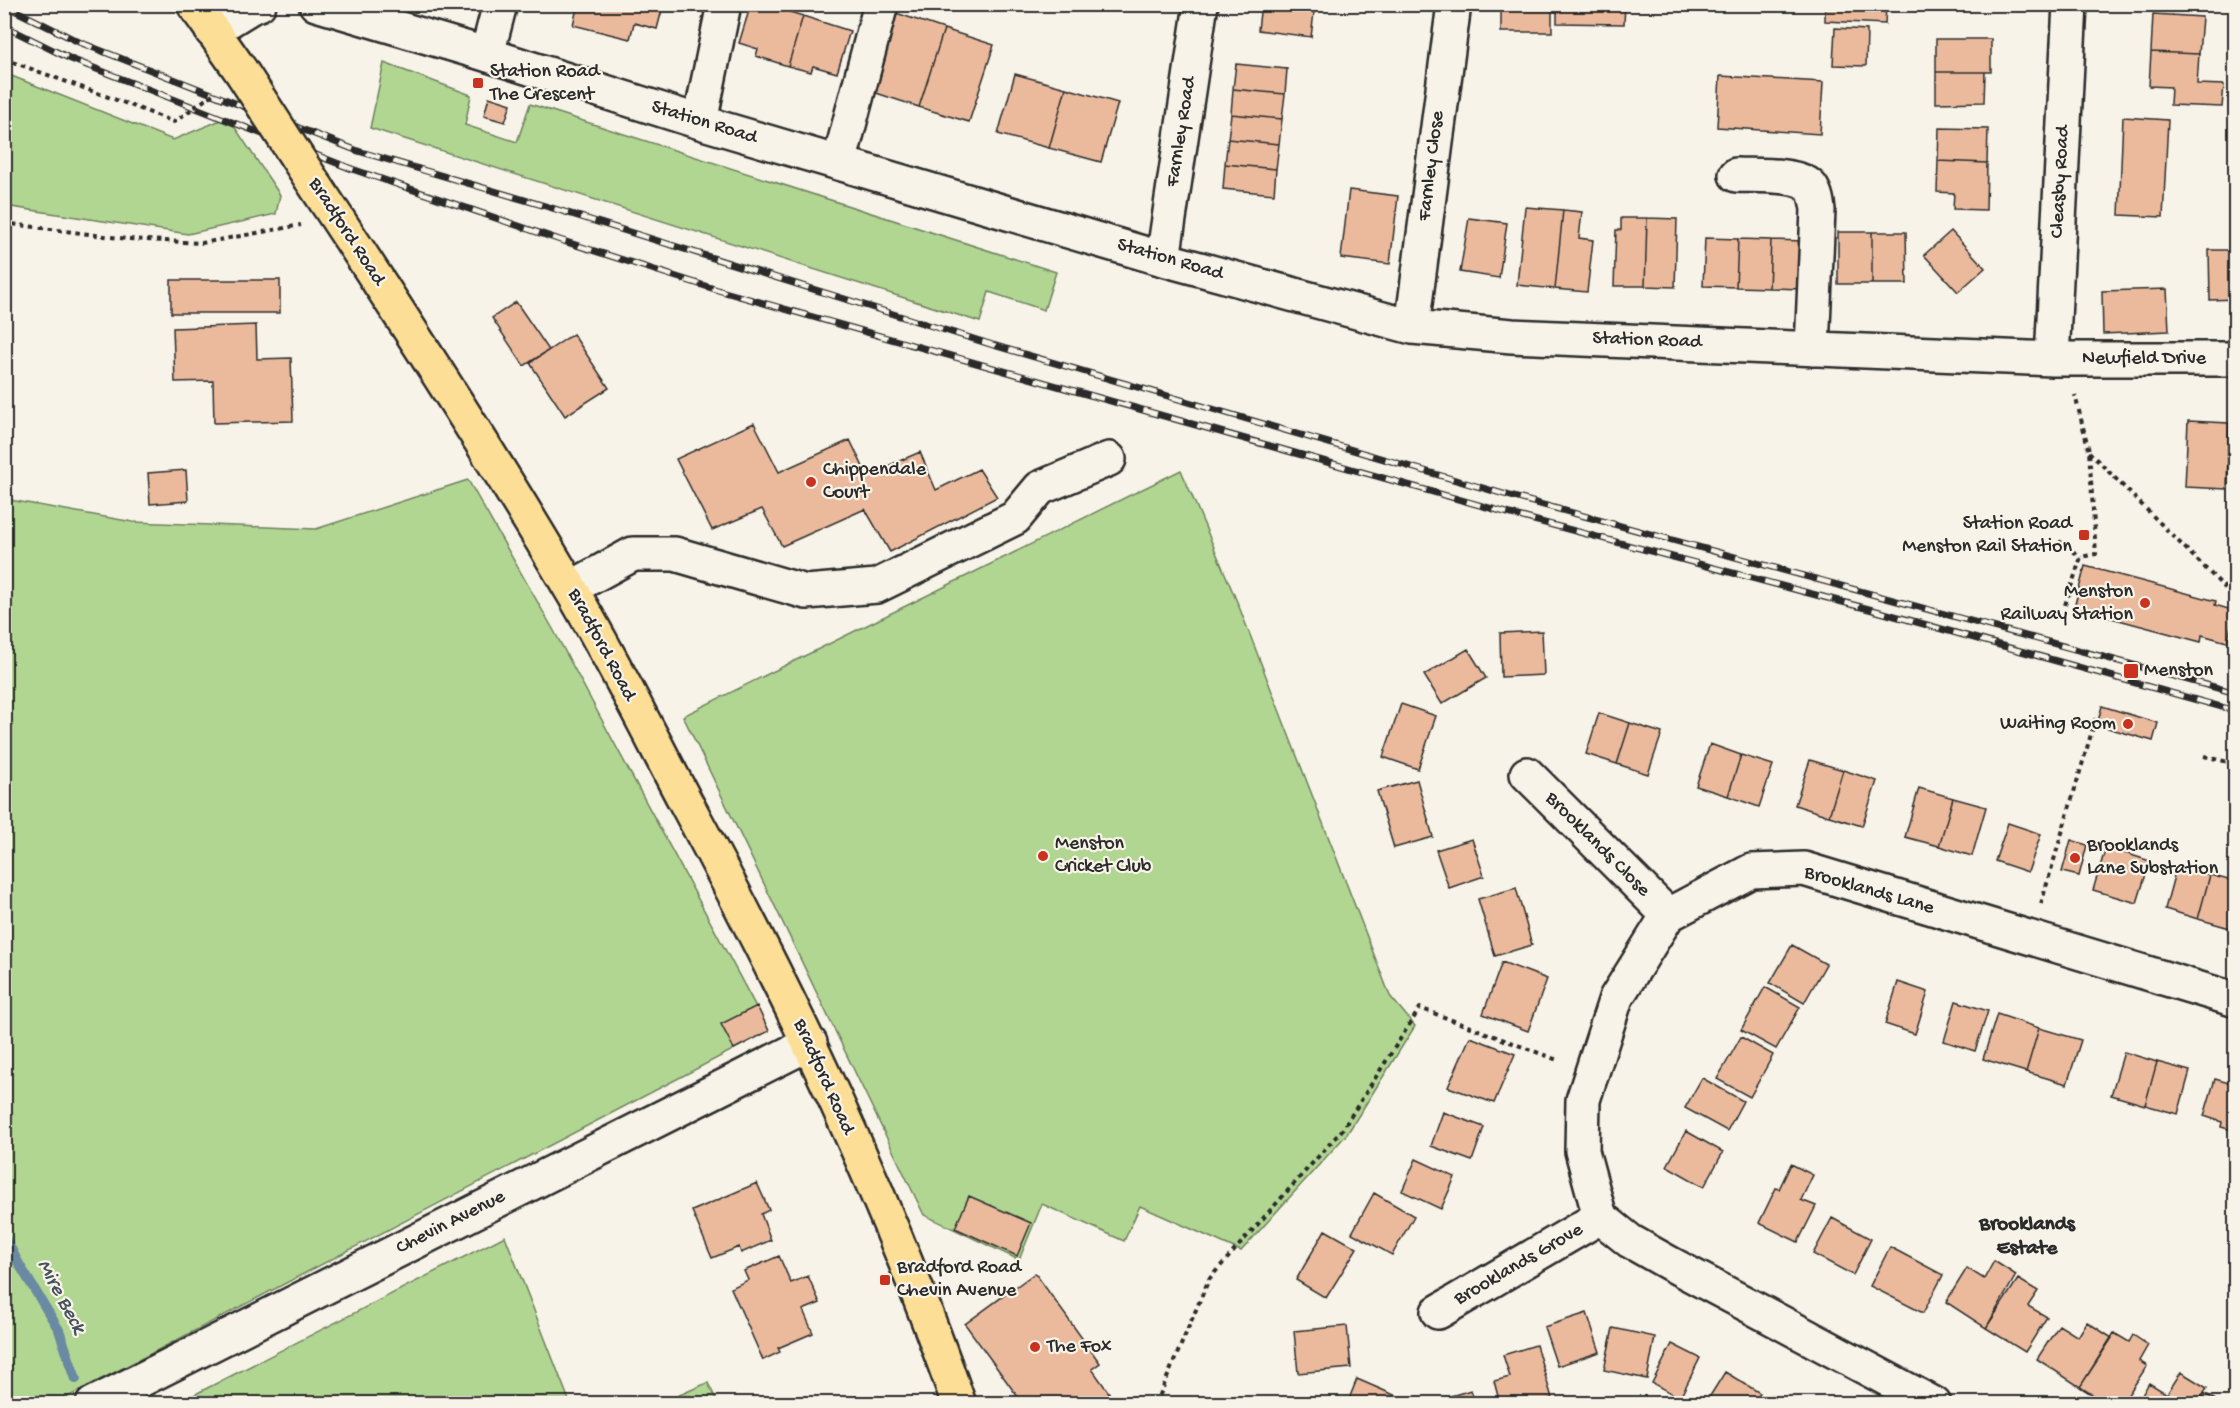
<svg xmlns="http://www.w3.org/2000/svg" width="2240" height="1408" font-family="'Gochi Hand',sans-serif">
<rect width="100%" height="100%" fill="#f7f3e8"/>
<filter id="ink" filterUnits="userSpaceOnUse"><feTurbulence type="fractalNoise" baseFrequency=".0167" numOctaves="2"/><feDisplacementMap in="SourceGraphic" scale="12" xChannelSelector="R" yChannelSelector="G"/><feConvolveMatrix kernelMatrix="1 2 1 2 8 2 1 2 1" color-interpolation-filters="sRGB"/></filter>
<g filter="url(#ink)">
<!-- green -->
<path fill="#b1d692" stroke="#6e805e" stroke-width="1.5" d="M384,63l87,32 -6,30 52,17 13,-38 526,168 -12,38 -55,-18 -9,30 -610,-194z
M4,73l169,67 55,-23 52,78 -4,19 -88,20 -183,-28z
M1181,470l57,134 152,392 25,30 -68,108 -106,117 -101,-45 -16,35 -82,-37 -23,56 -95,-45 -241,-499z
M468,480l85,149 216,402 -713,372h-51l-1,-904 129,23 183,7z
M505,1236l65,167h-392z
M708,1383l10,20h-57l46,-20z"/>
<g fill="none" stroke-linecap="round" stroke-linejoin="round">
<!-- stream -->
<path stroke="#6b89a2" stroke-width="10" d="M4,1236l15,28 40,66 17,49"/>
</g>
<!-- building -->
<path fill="#ebba9c" stroke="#2b2b2b" stroke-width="1.5" d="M578,4h77l8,2 -6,23 -23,-6 -4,16 -57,-14z
M751,4h13l39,12 -15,50 -32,-10 2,-7 -19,-6z
M1261,4h54l-4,33 -53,-7z
M1501,4h51v28h-51z
M1557,4h68l-1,20 -67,-1z
M1825,4h61l-1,20 -60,-3z
M893,12l51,17 -25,78 -52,-17z
M2153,14l49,3 -3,37 -48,-2z
M803,16l47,15 -13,42 -24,-7 -2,6 -23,-6z
M1835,28l32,2 -1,36 -33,-1z
M944,29l50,16 -25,77 -50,-15z
M1936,39h55v33h-55z
M2151,52l48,2 -2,30 27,1 -2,22 -52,-2 1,-18 -22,-1z
M1236,64l51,5 -2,25 -52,-5z
M1936,72h49l-1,30 -48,1z
M1015,74l51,14 -17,60 -51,-14z
M1720,76l103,6 -3,52 -103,-7z
M1066,88l52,15 -17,59 -52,-14z
M1233,89l52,5 -3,25 -51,-5z
M489,97l22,7 -6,18 -21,-6z
M1231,114l51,5 -3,25 -51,-5z
M2123,117l45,3 -5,97 -44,-2z
M1939,128l49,1 -1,34 -49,-2z
M1228,139l51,5 -3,25 -51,-5z
M1938,161l49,2 -1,47 -33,-1 1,-16 -17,-1z
M1225,164l51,5 -2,25 -51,-5z
M1349,190l49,6 -8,68 -49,-6z
M1525,207l38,3 -8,79 -38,-4z
M1563,210l19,2 -3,26 14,2 -6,52 -32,-3z
M1469,218l38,5 -8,55 -39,-6z
M1621,218h26l-2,68h-31l2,-56h5z
M1647,218l30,1 -2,68 -30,-1z
M1951,231l34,37 -27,24 -34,-37z
M1838,232h34v52h-34z
M1872,232h34l1,52h-35z
M1705,238l33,1 -2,48 -33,-1z
M1738,239l33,1 -2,48 -33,-1z
M1771,240l33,1 -2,48 -33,-1z
M2209,250h27v49l-26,1z
M171,280h109v33h-109z
M2167,289l2,42 -66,3 -1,-43z
M516,302l33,48 -25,16 -32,-48z
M256,325l1,34 34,-1 2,63 -79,2 -1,-42 -38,1 -2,-54z
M573,334l36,54 -44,28 -35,-53z
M2188,421l41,2 -2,66 -42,-2z
M754,423l25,49 71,-32 17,35 53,-23 16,38 43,-21 18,28 -107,55 -25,-43 -83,37 -20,-37 -50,21 -36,-71z
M186,470l2,31 -38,3 -2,-31z
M2085,566l131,35 -1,4 20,6 -8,31 -25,-7 -1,7 -127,-34z
M1542,631l2,44 -43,2 -1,-44z
M1468,649l18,29 -44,26 -18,-29z
M1401,704l35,12 -18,53 -35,-12z
M2102,706l56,17 -5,18 -56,-16z
M1599,713l31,10 -13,41 -31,-10z
M1630,723l32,10 -14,41 -31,-10z
M1710,744l31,11 -13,41 -32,-10z
M1741,755l32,10 -14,42 -31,-11z
M1810,760l33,10 -14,46 -34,-11z
M1843,770l34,11 -15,45 -33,-10z
M1417,780l16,57 -39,11 -17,-57z
M1919,788l34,10 -14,48 -34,-9z
M1953,798l33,9 -14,49 -33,-10z
M2008,823l33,11 -13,38 -33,-11z
M1472,839l12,37 -35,12 -13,-38z
M2071,840l16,5 -8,31 -17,-4z
M2106,847l44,14 -13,42 -44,-13z
M2177,865l33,10 -12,44 -33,-10z
M2210,875l26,7v29l-6,17 -32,-9z
M1516,888l16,57 -37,11 -17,-57z
M1792,945l34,19 -22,39 -34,-20z
M1502,962l45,17 -19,52 -45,-17z
M1898,982l30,10 -13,42 -30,-10z
M1765,987l35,20 -24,42 -35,-19z
M1956,1001l32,10 -13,40 -31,-10z
M757,1006l12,25 -35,18 -13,-25z
M1997,1014l42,14 -13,44 -43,-13z
M2039,1028l42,12 -14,44 -41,-12z
M1470,1037l45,17 -21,49 -46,-16z
M1741,1037l32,18 -23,42 -33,-18z
M2124,1052l33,10 -12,43 -34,-10z
M2157,1062l33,9 -12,43 -33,-9z
M1702,1078l41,23 -16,30 -42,-23z
M2215,1079l21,6v46l-15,-4 1,-5 -18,-6z
M1443,1112l41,15 -12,34 -41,-15z
M1686,1131l37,21 -19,35 -37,-21z
M1416,1159l39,18 -14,32 -39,-18z
M1791,1164l22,11 -12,25 15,6 -18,36 -39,-19 17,-35 3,1z
M757,1183l12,27 -8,4 10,26 -30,13 -2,-6 -27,11 -20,-47z
M1374,1193l40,23 -22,39 -40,-22z
M969,1196l62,27 -14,33 -62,-28z
M1832,1218l39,21 -18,36 -40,-21z
M1325,1230l32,18 -31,50 -30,-18z
M1890,1247l53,28 -20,38 -53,-27z
M779,1256l12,27 17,-7 12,27 -17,7 10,23 -35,15 2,4 -17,8 -32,-72 17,-8 -4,-9z
M1994,1261l22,14 -30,53 -40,-26 21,-34 17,11z
M1035,1273l65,90 -8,6 25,35h-94l-58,-80z
M2018,1279l20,12 -10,15 19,11 -22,35 -39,-24z
M1587,1313l13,39 -43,14 -13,-39z
M2087,1322l25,16 -32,49 -43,-28 22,-34 19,12z
M1347,1326l4,42 -53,5 -4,-42z
M1613,1328l42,9 -8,42 -43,-9z
M2114,1333l15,9 4,-7 15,10 -9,16 8,5 -25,38h-15l-27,-17z
M1672,1344l28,14 -20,40 -28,-15z
M1536,1345l16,53 -19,6h-33l-6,-23 16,-4 -7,-22z
M1725,1372l35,21 -6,11h-49z
M2181,1372l26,16 -9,16h-61l12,-21 18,11z
M1357,1379l51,22 -1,3h-60z
M1471,1390l4,14h-43l-1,-2z
M2204,1393l18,11h-24z
M1771,1395l16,9h-21z"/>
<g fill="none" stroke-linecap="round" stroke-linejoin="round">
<!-- minor casing -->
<g stroke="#2b2b2b" stroke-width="38">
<path id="minor" d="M316,4l166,49 218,69 463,137 249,68 100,9 540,23h184
M212,31l42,-26 5,-1
M487,54l13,-50
M700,122l24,-118
M839,163l42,-159
M1736,175c17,1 64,-2 75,12 5,7 6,15 7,23l-6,139
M1163,259l38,-255
M1412,327l42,-323
M2052,359l18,-355
M571,588l62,-34h42l131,38 71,-6 138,-68 25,-30 69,-29
M1527,774l141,141
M1438,1312l162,-95
M93,1404l717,-361
M1934,1404l-265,-141 -39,-22 -30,-24 -18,-66 1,-51 33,-102 52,-83 83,-44 53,-2 432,131"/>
</g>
<!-- major casing -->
<g stroke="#2b2b2b" stroke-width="38">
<path id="major" d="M194,4l47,67
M311,179c89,134 177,269 258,407 42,70 78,143 116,215 105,194 201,394 274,603"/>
</g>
<!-- path -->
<path stroke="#2b2b2b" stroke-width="4" stroke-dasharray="4.5 4.5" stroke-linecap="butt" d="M4,59l118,43
M4,223l123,16 75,4 99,-18
M2089,452l143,143 4,7
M2059,541l22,16
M2065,605l16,-48 15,-3 -7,-103 -14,-56
M2235,755h1
M2204,756l32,8
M2041,904l56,-190
M1156,1404l53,-125 133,-149 78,-122 140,53"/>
<!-- minor -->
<use href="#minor" stroke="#f7f3e8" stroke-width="33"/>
<!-- major -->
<use href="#major" stroke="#fcde96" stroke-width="33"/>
<!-- rail casing -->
<g stroke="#2b2b2b" stroke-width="7">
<path id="rail" d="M4,5l75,37 279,109 194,57 441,137 521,152 722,196
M4,26l67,33 281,110 208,71 161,51 790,223 373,99 352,98"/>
</g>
<!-- rail -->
<use href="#rail" stroke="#f7f3e8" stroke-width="4.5" stroke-dasharray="14" stroke-linecap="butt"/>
<!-- major-bridge casing -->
<g stroke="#2b2b2b" stroke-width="38" stroke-linecap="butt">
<path id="major-bridge" d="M241,71l70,108"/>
</g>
<!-- path-bridge -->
<path stroke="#2b2b2b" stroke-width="4" stroke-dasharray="4.5 4.5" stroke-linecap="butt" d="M122,102l52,20 39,-28"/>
<!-- major-bridge -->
<use href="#major-bridge" stroke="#fcde96" stroke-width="33"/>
</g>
</g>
<!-- markers -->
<g fill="#c8321e" stroke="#f7f3e8" stroke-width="2">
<rect x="472" y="77" width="12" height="12" rx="3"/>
<circle cx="811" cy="482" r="6"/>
<rect x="2078" y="529" width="12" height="12" rx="3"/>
<circle cx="2145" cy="603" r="6"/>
<rect x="2123" y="663" width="16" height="16" rx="3"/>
<circle cx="2128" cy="724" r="6"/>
<circle cx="1043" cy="856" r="6"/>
<circle cx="2075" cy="858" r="6"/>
<rect x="879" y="1274" width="12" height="12" rx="3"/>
<circle cx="1035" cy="1347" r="6"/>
</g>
<g text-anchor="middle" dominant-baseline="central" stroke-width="4.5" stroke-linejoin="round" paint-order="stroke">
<!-- poi labels -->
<g font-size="20" fill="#2b2b2b" stroke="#f7f3e8" text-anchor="start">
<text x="490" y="72">Station Road<tspan x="490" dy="23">The Crescent</tspan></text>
<text x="823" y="470">Chippendale<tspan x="823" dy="23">Court</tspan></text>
<text x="2072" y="524" text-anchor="end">Station Road<tspan x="2072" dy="23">Menston Rail Station</tspan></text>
<text x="2133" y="592" text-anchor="end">Menston<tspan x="2133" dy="23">Railway Station</tspan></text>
<text x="2144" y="671">Menston</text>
<text x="2116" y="724" text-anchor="end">Waiting Room</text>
<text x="1055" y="844">Menston<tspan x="1055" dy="23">Cricket Club</tspan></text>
<text x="2087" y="846">Brooklands<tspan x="2087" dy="23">Lane Substation</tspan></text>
<text x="897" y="1268">Bradford Road<tspan x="897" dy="23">Chevin Avenue</tspan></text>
<text x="1047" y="1347">The Fox</text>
</g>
<!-- street labels -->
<g font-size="20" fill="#2b2b2b" stroke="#f7f3e8">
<text transform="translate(704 123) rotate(17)">Station Road</text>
<text transform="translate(1182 132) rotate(-81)">Farnley Road</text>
<text transform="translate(1432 166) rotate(-83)">Farnley Close</text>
<text transform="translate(2061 182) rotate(-87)">Cleasby Road</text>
<text transform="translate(346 232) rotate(57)">Bradford Road</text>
<text transform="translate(1170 260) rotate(16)">Station Road</text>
<text transform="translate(1647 341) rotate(2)">Station Road</text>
<text x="2144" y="359">Newfield Drive</text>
<text transform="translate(601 645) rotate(62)">Bradford Road</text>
<text transform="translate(1597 845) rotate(45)">Brooklands Close</text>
<text transform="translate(1869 891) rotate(16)">Brooklands Lane</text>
<text transform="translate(823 1077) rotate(66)">Bradford Road</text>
<text transform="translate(451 1223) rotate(-27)">Chevin Avenue</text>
<text transform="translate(1519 1265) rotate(-30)">Brooklands Grove</text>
</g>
<!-- neighbourhood labels -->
<g font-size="21" font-weight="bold" fill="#2b2b2b" stroke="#f7f3e8">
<text x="2027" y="1225">Brooklands<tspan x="2027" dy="24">Estate</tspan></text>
</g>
<!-- water labels -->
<g font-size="21" font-style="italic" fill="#46525d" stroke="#f7f3e8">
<text transform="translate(60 1297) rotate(62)">Mire Beck</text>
</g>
</g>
<!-- margin -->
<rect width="2240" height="1408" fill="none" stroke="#f7f3e8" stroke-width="24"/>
<rect x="12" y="12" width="2216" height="1384" fill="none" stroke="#2b2b2b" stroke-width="2" filter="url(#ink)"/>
</svg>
